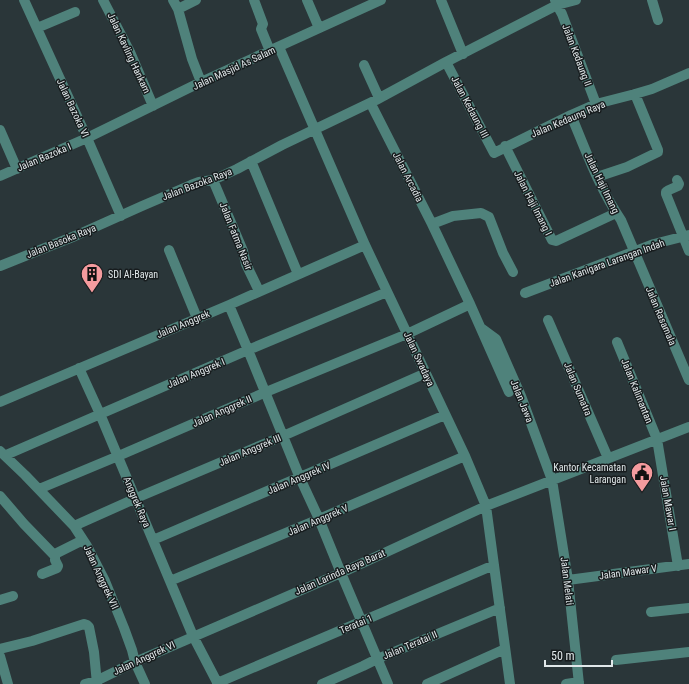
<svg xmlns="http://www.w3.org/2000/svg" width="689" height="684" font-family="'Roboto Condensed',sans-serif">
<rect width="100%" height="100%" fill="#2a3639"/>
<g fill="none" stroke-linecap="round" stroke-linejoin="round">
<!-- minor -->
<path stroke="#4f827b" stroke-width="10" d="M24,0l63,138 34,78
M103,0l27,52 23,54
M173,0l5,9 14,50 9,23
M254,0l9,24 -2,5 9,22
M307,0l12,28
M441,0l22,54
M576,0l-19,5 5,9 34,90
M652,0l6,20
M178,9l18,-9
M37,28l38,-16
M279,47l86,198 100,211 21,50 24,178
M446,62l48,91 77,-38 25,-11 39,-10 17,-5 37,-16
M364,65l15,33
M373,108l59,116 38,80
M571,115c15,36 28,73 50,105l68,160
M0,130l17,39
M505,146l47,94 4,1 60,-28
M251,161l47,113
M0,176l87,-38 114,-56 180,-82
M597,177l30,-10 31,-15v-2l-23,-56
M213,180l30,71 3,13 13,27
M677,180l2,4 -1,2 -9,4 -3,2v2l23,57
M432,224l21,-8 28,-3 8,4 14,36 10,19
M169,250l28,68
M0,266l75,-30 67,-30 49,-21 8,-3 14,-2 24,-11 45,-24 94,-45 70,-38 111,-57 -2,-5
M525,293l129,-49 35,-9
M229,305l19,45 52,128 19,41 22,54 47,111
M548,320l60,138
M481,328l15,11 25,57 31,84 16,100 11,104
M617,342l40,97 21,127
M79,368l21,46 93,222 25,48
M0,402l229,-97 136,-60
M0,451l25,24 49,51 13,20 18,35 19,47 8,22 3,12 10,22
M6,455l242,-105 139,-58
M39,489l84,-35 143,-62 141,-58 57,-27 6,-3 39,88
M0,496l24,28 31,32
M74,526l67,-30 142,-60 143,-63
M153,540l292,-125
M42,574l15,-6 1,-2 -3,-6v-6l28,-14
M568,580l121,-16
M170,581l149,-62 146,-63
M0,600l13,-4
M651,612l38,-4
M0,649l32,-8 52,-17 3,1 2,2 5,25 3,32
M0,656l8,28
M616,660l73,-8
M217,683l277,-118
M85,684l11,-3 39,-19 206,-89 145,-67 203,-79
M322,684l41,-18 14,-7 123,-51
M427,684l78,-35
M566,684l13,-2"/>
</g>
<!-- icons -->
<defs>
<g id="building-pin" transform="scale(1.15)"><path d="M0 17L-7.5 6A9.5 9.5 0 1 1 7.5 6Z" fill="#f59b9e" stroke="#171c1e"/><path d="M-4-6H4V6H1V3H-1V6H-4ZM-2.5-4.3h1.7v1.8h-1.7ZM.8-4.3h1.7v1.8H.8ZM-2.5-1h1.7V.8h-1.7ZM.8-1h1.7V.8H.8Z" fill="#111"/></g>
<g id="civic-pin" transform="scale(1.15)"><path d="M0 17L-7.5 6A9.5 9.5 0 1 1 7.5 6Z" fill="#f59b9e" stroke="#171c1e"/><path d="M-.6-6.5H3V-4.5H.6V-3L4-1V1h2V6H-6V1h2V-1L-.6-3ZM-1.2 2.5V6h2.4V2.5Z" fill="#111"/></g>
</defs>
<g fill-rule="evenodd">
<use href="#building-pin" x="92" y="274"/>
<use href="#civic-pin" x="642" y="473"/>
</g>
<g text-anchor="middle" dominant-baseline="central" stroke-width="3" stroke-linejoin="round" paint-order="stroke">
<!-- street labels -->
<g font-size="10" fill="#e1e8ea" stroke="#171c1e">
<text transform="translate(129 53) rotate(65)">Jalan Kavling Hankam</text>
<text transform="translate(577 55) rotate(69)">Jalan Kedaung II</text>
<text transform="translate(234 68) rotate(-25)">Jalan Masjid As Salam</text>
<text transform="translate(470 107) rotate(62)">Jalan Kedaung III</text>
<text transform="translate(73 108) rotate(65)">Jalan Bazoka VI</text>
<text transform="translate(568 119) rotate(-23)">Jalan Kedaung Raya</text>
<text transform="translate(44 157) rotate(-23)">Jalan Bazoka I</text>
<text transform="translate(408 177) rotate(63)">Jalan Arcadia</text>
<text transform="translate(602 183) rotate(64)">Jalan Haji Imang</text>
<text transform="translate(197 184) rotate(-21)">Jalan Bazoka Raya</text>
<text transform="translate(533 203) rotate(63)">Jalan Haji Imang I</text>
<text transform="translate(236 236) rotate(68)">Jalan Fatma Nasir</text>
<text transform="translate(61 241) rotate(-22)">Jalan Basoka Raya</text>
<text transform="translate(607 263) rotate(-20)">Jalan Kanigara Larangan Indah</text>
<text transform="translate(661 316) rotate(67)">Jalan Rasamala</text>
<text transform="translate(183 324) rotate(-23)">Jalan Anggrek</text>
<text transform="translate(419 359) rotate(65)">Jalan Swadaya</text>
<text transform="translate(196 373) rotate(-23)">Jalan Anggrek I</text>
<text transform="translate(578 389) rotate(67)">Jalan Sumatra</text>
<text transform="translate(637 391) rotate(68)">Jalan Kalimantan</text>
<text transform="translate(522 401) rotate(68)">Jalan Jawa</text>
<text transform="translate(222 411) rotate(-24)">Jalan Anggrek II</text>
<text transform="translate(250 450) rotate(-23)">Jalan Anggrek III</text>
<text transform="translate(299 478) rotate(-23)">Jalan Anggrek IV</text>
<text transform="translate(137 502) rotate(67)">Anggrek Raya</text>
<text transform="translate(668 503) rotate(80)">Jalan Mawar I</text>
<text transform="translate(318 520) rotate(-23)">Jalan Anggrek V</text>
<text transform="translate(340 572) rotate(-24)">Jalan Larinda Raya Barat</text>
<text transform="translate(628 572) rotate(-8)">Jalan Mawar V</text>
<text transform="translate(101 577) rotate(65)">Jalan Anggrek VII</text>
<text transform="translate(567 581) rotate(83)">Jalan Melati</text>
<text transform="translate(356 624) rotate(-23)">Teratai 1</text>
<text transform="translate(410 645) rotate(-23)">Jalan Teratai II</text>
<text transform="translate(144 658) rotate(-25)">Jalan Anggrek VI</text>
</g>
<!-- poi labels -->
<g font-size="10" fill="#e1e8ea" stroke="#171c1e" text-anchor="start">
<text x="108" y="274">SDI Al-Bayan</text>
<text x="626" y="467" text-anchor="end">Kantor Kecamatan<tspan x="626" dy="12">Larangan</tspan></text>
</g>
</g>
<!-- scale -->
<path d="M545 660v6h67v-6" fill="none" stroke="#e1e8ea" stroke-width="2"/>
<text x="551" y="660" font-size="12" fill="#e1e8ea" stroke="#171c1e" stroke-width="3" paint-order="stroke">50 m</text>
</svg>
